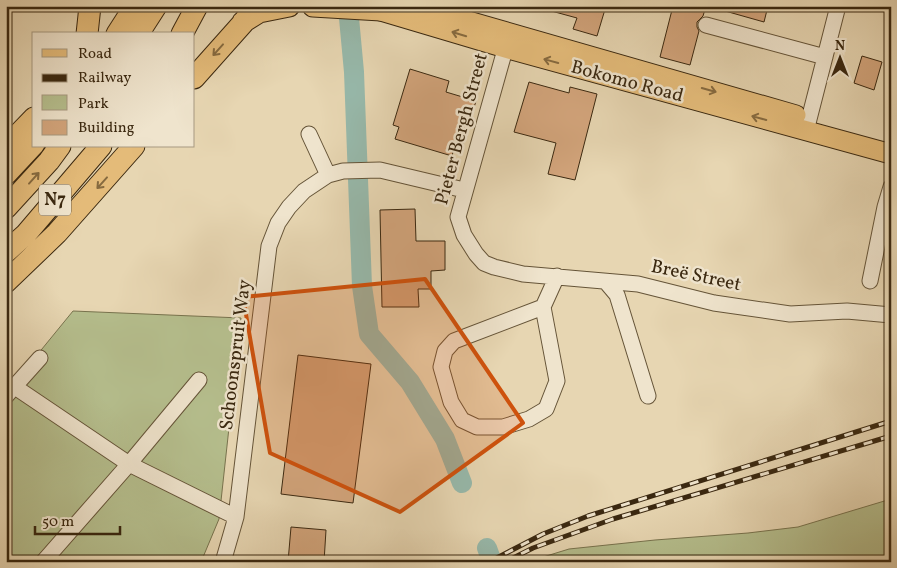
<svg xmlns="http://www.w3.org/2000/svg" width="897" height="568" font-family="Vollkorn,serif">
<rect width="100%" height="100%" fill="#e7d6b2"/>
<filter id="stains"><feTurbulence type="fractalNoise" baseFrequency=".004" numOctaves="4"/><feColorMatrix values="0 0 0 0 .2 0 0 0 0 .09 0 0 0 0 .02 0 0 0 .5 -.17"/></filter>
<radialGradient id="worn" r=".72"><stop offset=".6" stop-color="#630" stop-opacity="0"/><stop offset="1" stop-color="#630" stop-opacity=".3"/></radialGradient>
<!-- green -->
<path fill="#b5be8d" stroke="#78734e" d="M73,311l168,7 -22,201 -18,43h-195v-169z
M891,499v63h-364l42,-13 86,-9 93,-7 50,-6z"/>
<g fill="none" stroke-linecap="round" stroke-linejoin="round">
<!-- river -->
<path stroke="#97b9ab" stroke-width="20" d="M349,18l5,54 8,214 7,48 41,48 35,57 17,44
M487,548l5,14"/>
</g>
<!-- building -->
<path fill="#d3a57c" stroke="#3a2810" d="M544,6h62l-9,30 -24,-7 4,-11 -33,-9z
M673,6h33l-3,10 -6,6v5l2,4 -9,34 -30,-8z
M718,6h50l-4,16 -46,-13z
M862,56l20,6 -8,28 -20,-7z
M410,69l39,12 -3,11 30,9 -15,49 -7,-2 -2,8 -57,-17 4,-12 -6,-2z
M529,82l40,11 1,-6 27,7 -22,86 -27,-6 8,-31 -42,-11z
M415,209l1,32h29v29l-14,1v18h-13l1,18h-37l-2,-97z
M298,355l73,9 -18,139 -72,-9z
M291,527l35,3 -2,32h-36z"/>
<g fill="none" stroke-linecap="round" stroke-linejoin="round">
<!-- minor casing -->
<g stroke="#655438" stroke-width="17">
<path id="minor" d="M706,25l119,32
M508,39l-50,178 6,18 12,19 8,9 10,4 29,7 115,10 76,19 76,11 57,-3 44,4
M806,131l32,-125
M309,134l19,41
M870,281l15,-74 6,-20
M606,282l11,13 31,101
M543,307l14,74 -11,28 -17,10 -26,8h-26l-15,-7 -11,-18 -10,-35 4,-16 9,-10z
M543,307l14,-31
M15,387l114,77 107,53
M6,396l34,-38
M43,562l86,-98 70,-84
M223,562l13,-45 33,-271 9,-23 11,-16 15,-16 24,-16 15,-4 37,-1 84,20"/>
</g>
<!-- major casing -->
<g stroke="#3a2810" stroke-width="21">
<path id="major" d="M416,6l380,109
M367,7l138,41 386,106"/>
</g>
<!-- highway casing -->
<g stroke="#3a2810" stroke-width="23">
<path id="highway" d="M313,6l68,4
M243,22l16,-10 30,-6
M87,34l3,-28
M117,34l18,-28
M138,34l18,-28
M182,34l15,-28
M194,78l49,-55 12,-17
M6,147l28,-29
M6,174l28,-30
M6,208l43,-47 11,-15
M6,252l20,-18 75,-88
M6,282l51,-49 77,-87"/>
</g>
<!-- minor -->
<use href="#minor" stroke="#efe4cd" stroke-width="15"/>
<!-- major -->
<use href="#major" stroke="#e4bb79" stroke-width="19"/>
<!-- highway -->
<use href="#highway" stroke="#e4bb79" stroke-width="21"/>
<!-- rail casing -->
<g stroke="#3a2810" stroke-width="5">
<path id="rail" d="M489,562l54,-28 45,-18 303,-95
M505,562l28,-14 80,-29 278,-83"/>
</g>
<!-- rail -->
<use href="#rail" stroke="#efe4cd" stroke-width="3" stroke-dasharray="9" stroke-linecap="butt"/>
</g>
<!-- one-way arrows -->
<defs><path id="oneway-shaft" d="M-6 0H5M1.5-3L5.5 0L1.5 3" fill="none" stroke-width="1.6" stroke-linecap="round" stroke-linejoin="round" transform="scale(1.25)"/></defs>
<g stroke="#866a3f">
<use href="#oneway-shaft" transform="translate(459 34) rotate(-163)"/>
<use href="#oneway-shaft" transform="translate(218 50) rotate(132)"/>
<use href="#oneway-shaft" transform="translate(551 61) rotate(-165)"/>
<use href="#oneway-shaft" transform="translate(709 90) rotate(16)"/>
<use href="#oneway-shaft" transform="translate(759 118) rotate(-165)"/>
<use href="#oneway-shaft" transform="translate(34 178) rotate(-48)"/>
<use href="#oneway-shaft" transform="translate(102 183) rotate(132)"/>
</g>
<!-- marked area -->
<path fill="#ce520d" fill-opacity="0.2" stroke="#ce520d" stroke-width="4" stroke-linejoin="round" d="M425,279l98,144 -123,89 -130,-59 -27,-156z"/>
<g text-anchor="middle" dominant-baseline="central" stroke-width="5" stroke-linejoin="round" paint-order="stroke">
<!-- shield labels -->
<rect fill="#efe4cd" stroke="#706049" stroke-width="1" x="39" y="184.5" width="32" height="31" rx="4"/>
<g font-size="18" font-weight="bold" fill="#3a2810">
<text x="55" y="200">N7</text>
</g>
<!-- street labels -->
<g font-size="19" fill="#3a2810" stroke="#efe4cd">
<text transform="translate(627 82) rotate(15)">Bokomo Road</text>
<text transform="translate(462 129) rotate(-75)">Pieter Bergh Street</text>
<text transform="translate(696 276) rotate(12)">Breë Street</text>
<text transform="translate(236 355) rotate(-83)">Schoonspruit Way</text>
</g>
</g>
<!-- margin -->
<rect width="897" height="568" fill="none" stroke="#e7d6b2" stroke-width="25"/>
<rect x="8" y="8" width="882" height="553" fill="none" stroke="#3a2810" stroke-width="2.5"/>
<rect x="12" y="12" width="872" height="543" fill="none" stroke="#3a2810"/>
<!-- legend -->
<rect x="32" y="32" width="162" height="115" fill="#efe4cd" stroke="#a79981"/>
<rect x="42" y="49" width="25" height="8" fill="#e4bb79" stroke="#a79981"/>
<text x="78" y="58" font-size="15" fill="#3a2810">Road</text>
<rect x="42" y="74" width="25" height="8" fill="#3a2810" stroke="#a79981"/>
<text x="78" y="82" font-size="15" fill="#3a2810">Railway</text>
<rect x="42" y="95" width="25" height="15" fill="#b5be8d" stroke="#a79981"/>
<text x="78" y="108" font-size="15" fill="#3a2810">Park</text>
<rect x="42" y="120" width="25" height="15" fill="#d3a57c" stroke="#a79981"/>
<text x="78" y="132" font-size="15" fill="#3a2810">Building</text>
<!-- north arrow -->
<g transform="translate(840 58)" stroke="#efe4cd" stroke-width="4" paint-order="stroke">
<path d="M0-4L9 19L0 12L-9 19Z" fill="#3a2810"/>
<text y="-8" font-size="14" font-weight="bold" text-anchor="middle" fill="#3a2810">N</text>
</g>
<!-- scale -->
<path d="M35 526v8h85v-8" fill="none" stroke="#3a2810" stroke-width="2.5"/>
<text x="42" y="526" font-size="15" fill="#3a2810" stroke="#efe4cd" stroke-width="4" paint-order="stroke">50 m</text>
<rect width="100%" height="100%" filter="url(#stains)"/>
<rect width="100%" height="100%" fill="url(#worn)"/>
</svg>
